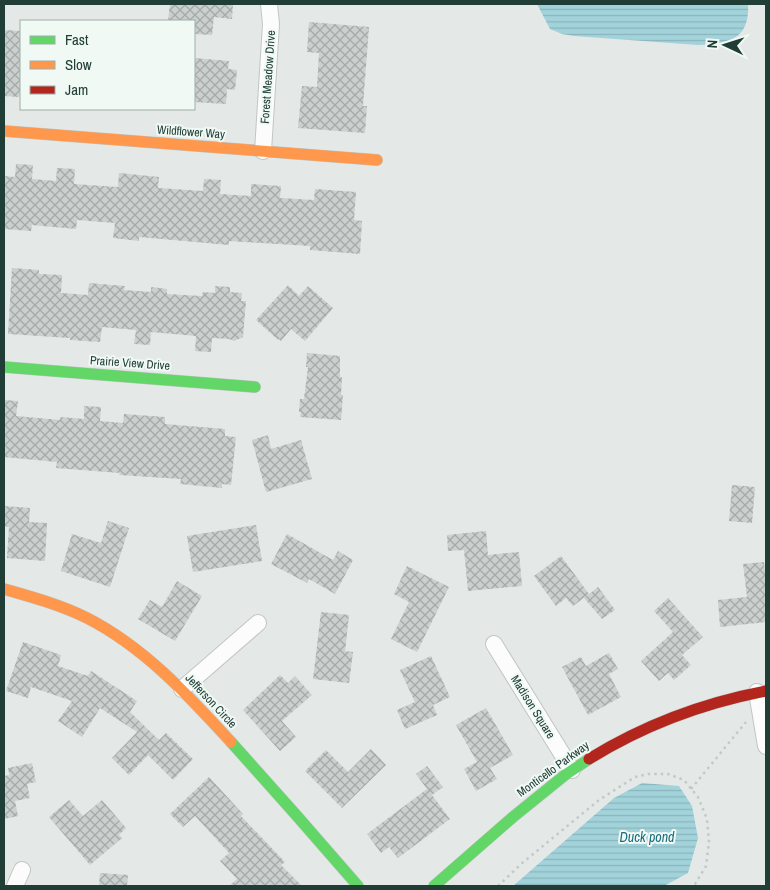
<svg xmlns="http://www.w3.org/2000/svg" width="770" height="890" font-family="'Archivo Narrow',sans-serif">
<defs>
<pattern id="water-rules" width="6" height="5" patternUnits="userSpaceOnUse" patternTransform="scale(1.25)"><rect width="6" height="5" fill="#a2d2da"/><path d="M0 2.5h6" fill="none" stroke="#8bb5bc"/></pattern>
<pattern id="building-cross-hatch" width="8" height="8" patternUnits="userSpaceOnUse" patternTransform="scale(1.25)"><rect width="8" height="8" fill="#cbd0ce"/><path d="M0 0l8 8M0 8l8-8" fill="none" stroke="#a4aaa8"/></pattern>
</defs>
<rect width="100%" height="100%" fill="#e4e9e7"/>
<!-- water -->
<path fill="url(#water-rules)" d="M537,4h211c2,35 -19,40 -50,41l-124,-9 -12,-2 -12,-5z
M642,783l37,3 13,20 6,32 -10,35 -24,13h-151l101,-88z"/>
<!-- building -->
<path fill="url(#building-cross-hatch)" d="M170,4h63l-1,15 -18,-2 -2,18 -18,-1v-13h-26z
M309,22l60,5 -6,79h4l-2,27 -67,-5 4,-42 15,1 2,-34 -12,-1z
M4,30l17,1v53l-2,13 -15,-1z
M194,58l35,3 -1,8 9,1 -2,20 -8,-1 -1,15 -32,-2z
M16,164l17,1 -1,14 24,2 1,-13 18,1 -1,15 44,3 1,-14 40,4 -1,11 45,3 1,-12 17,1 -1,14 31,2v-12l30,2 -1,12 34,2 1,-11 41,3 -2,28 8,1 -2,33 -50,-4v-4l-81,-5v4l-90,-8v4l-26,-3 2,-15 -38,-3 -1,9 -44,-4 -1,6 -27,-2v-53l11,1z
M12,268l27,2v4l23,1 -1,18 27,2 1,-12 36,3 -1,4 27,2v-5l16,2v5l35,2 1,-4 12,1v-7l15,1v5l12,1 -1,8h5l-3,36 -9,4 -5,-2 -17,-1 -1,14 -16,-1 1,-15 -45,-4 -1,13 -16,-1 2,-14 -34,-3 -2,15 -30,-2v-2l-62,-4z
M288,285l11,11 9,-10 25,22 -28,33 -14,-12 -10,12 -2,-2 -1,1 -22,-20z
M307,353l33,3v21h2l-1,18h2l-2,25 -41,-3 1,-5h-2l1,-13h4l4,-32h-2z
M4,400l14,1 -2,15 44,4v-3l24,2v-13l17,1 -1,14 23,2 1,-9 41,3v7l60,5v7l11,1 -5,48 -9,-1v4l-42,-4 1,-5 -62,-4 1,-2 -64,-5 1,-6 -53,-5z
M268,435l3,14 30,-9 11,39 -46,13 -14,-52z
M732,485l23,2 -3,36 -23,-2z
M4,506l26,2 -1,14 18,1 -2,38 -38,-3 2,-31 -5,-1z
M108,521l21,7 -19,59 -49,-16 11,-37 29,9z
M256,525l6,36 -69,11 -6,-36z
M486,531l2,24 31,-3 3,34 -54,5 -4,-41 -16,1 -1,-16z
M287,534l46,26 5,-9 15,9 -18,34 -26,-15 -2,4 -36,-19z
M561,556l28,38 -16,12 -7,-8 -10,8 -22,-30z
M764,562l2,18v42l-46,5 -2,-27 29,-3 -4,-33z
M407,566l42,21 -32,65 -26,-13 18,-37 -15,-8z
M177,581l25,15 -27,45 -37,-22 12,-19 12,7z
M598,587l17,23 -13,9 -18,-21z
M668,598l35,39 -21,18 9,10 -17,15 -6,-7 -9,8 -18,-20 32,-29 -19,-21z
M321,612l28,3 -4,36 8,1 -4,31 -36,-4z
M23,642l38,13 -3,11 30,10 3,-5 46,30 -7,11 29,28 7,-7 27,26 -20,21 -25,-25 -19,20 -17,-17 25,-26 -37,-24 -18,29 -24,-16 14,-20 -41,-14 -3,11 -22,-7z
M609,653l9,16 -9,5 12,23 -33,18 -26,-48 19,-10 5,9z
M431,656l19,41 -17,8 4,10 -32,14 -8,-19 18,-8 -15,-32z
M280,675l8,8 7,-7 17,19 -30,26 14,16 -16,14 -37,-41z
M486,708l27,47 -23,13 7,11 -21,12 -12,-22 13,-7 -21,-37z
M371,749l15,16 -44,43 -37,-37 21,-21 22,22z
M32,763l4,19 -9,2 3,14 -15,3 3,15 -14,3v-43l5,-1 2,9 -3,-16z
M427,766l16,21 -11,8 18,24 -52,39 -9,-11 -8,6 -14,-19 60,-45 -11,-15z
M209,777l34,37 -2,2 44,46 -4,3 21,21h-73l8,-7 -17,-18 9,-8 -34,-37 -12,11 -13,-13z
M69,800l14,16 19,-16 24,28 -7,7 3,3 -32,27 -41,-48z
M100,873l28,2 -1,11h-28z"/>
<g fill="none" stroke-linecap="round" stroke-linejoin="round">
<!-- street casing -->
<g stroke="#c1c6c4" stroke-width="18">
<path id="street" d="M263,151l8,-127 -2,-20
M494,644l78,126
M182,689l76,-66
M757,692l9,54
M15,886l7,-16"/>
</g>
<!-- fast casing -->
<g stroke="#bfc7c4" stroke-width="12">
<path id="fast" d="M4,367l251,20
M231,742l66,74 61,70
M434,886l79,-69 52,-42 24,-16"/>
</g>
<!-- slow casing -->
<g stroke="#bfc7c4" stroke-width="12">
<path id="slow" d="M4,131l373,29
M4,589c28,8 57,16 83,29 57,29 101,77 144,124"/>
</g>
<!-- jam casing -->
<g stroke="#bfc7c4" stroke-width="12">
<path id="jam" d="M589,759c55,-34 114,-56 177,-68"/>
</g>
<!-- path -->
<path stroke="#c0cac6" stroke-width="2.5" stroke-dasharray="2.5 4" stroke-linecap="butt" d="M691,789l55,-67
M498,886l23,-22 78,-64 36,-23 13,-3h20l16,6 14,17 9,22 2,23 -3,24 -11,18 -4,2"/>
<!-- street -->
<use href="#street" stroke="#fbfcfb" stroke-width="16"/>
<!-- fast -->
<use href="#fast" stroke="#63d668" stroke-width="11"/>
<!-- slow -->
<use href="#slow" stroke="#ff974d" stroke-width="11"/>
<!-- jam -->
<use href="#jam" stroke="#b3261e" stroke-width="11"/>
</g>
<g text-anchor="middle" dominant-baseline="central" stroke-width="4" stroke-linejoin="round" paint-order="stroke">
<!-- street labels -->
<g font-size="12" fill="#203e36" stroke="#f1f9f5">
<text transform="translate(268 77) rotate(-86)">Forest Meadow Drive</text>
<text transform="translate(191 132) rotate(4)">Wildflower Way</text>
<text transform="translate(130 363) rotate(4)">Prairie View Drive</text>
<text transform="translate(211 701) rotate(47)">Jefferson Circle</text>
<text transform="translate(533 707) rotate(58)">Madison Square</text>
<text transform="translate(553 769) rotate(-36)">Monticello Parkway</text>
</g>
<!-- water labels -->
<g font-size="14" font-style="italic" fill="#176c7d" stroke="#f1f9f5">
<text x="647" y="837">Duck pond</text>
</g>
</g>
<!-- border -->
<rect width="770" height="890" fill="none" stroke="#203e36" stroke-width="10"/>
<!-- legend -->
<rect x="20" y="20" width="175" height="90" fill="#f1f9f5" stroke="#9daea9"/>
<rect x="30" y="36" width="25" height="8" fill="#63d668" stroke="#9daea9"/>
<text x="65" y="45" font-size="15" fill="#203e36">Fast</text>
<rect x="30" y="61" width="25" height="8" fill="#ff974d" stroke="#9daea9"/>
<text x="65" y="70" font-size="15" fill="#203e36">Slow</text>
<rect x="30" y="86" width="25" height="8" fill="#b3261e" stroke="#9daea9"/>
<text x="65" y="95" font-size="15" fill="#203e36">Jam</text>
<!-- north arrow -->
<g transform="translate(725 45) rotate(274)" stroke="#f1f9f5" stroke-width="4" paint-order="stroke">
<path d="M0-4L9 19L0 12L-9 19Z" fill="#203e36"/>
<text y="-8" font-size="14" font-weight="bold" text-anchor="middle" fill="#203e36">N</text>
</g>
</svg>
